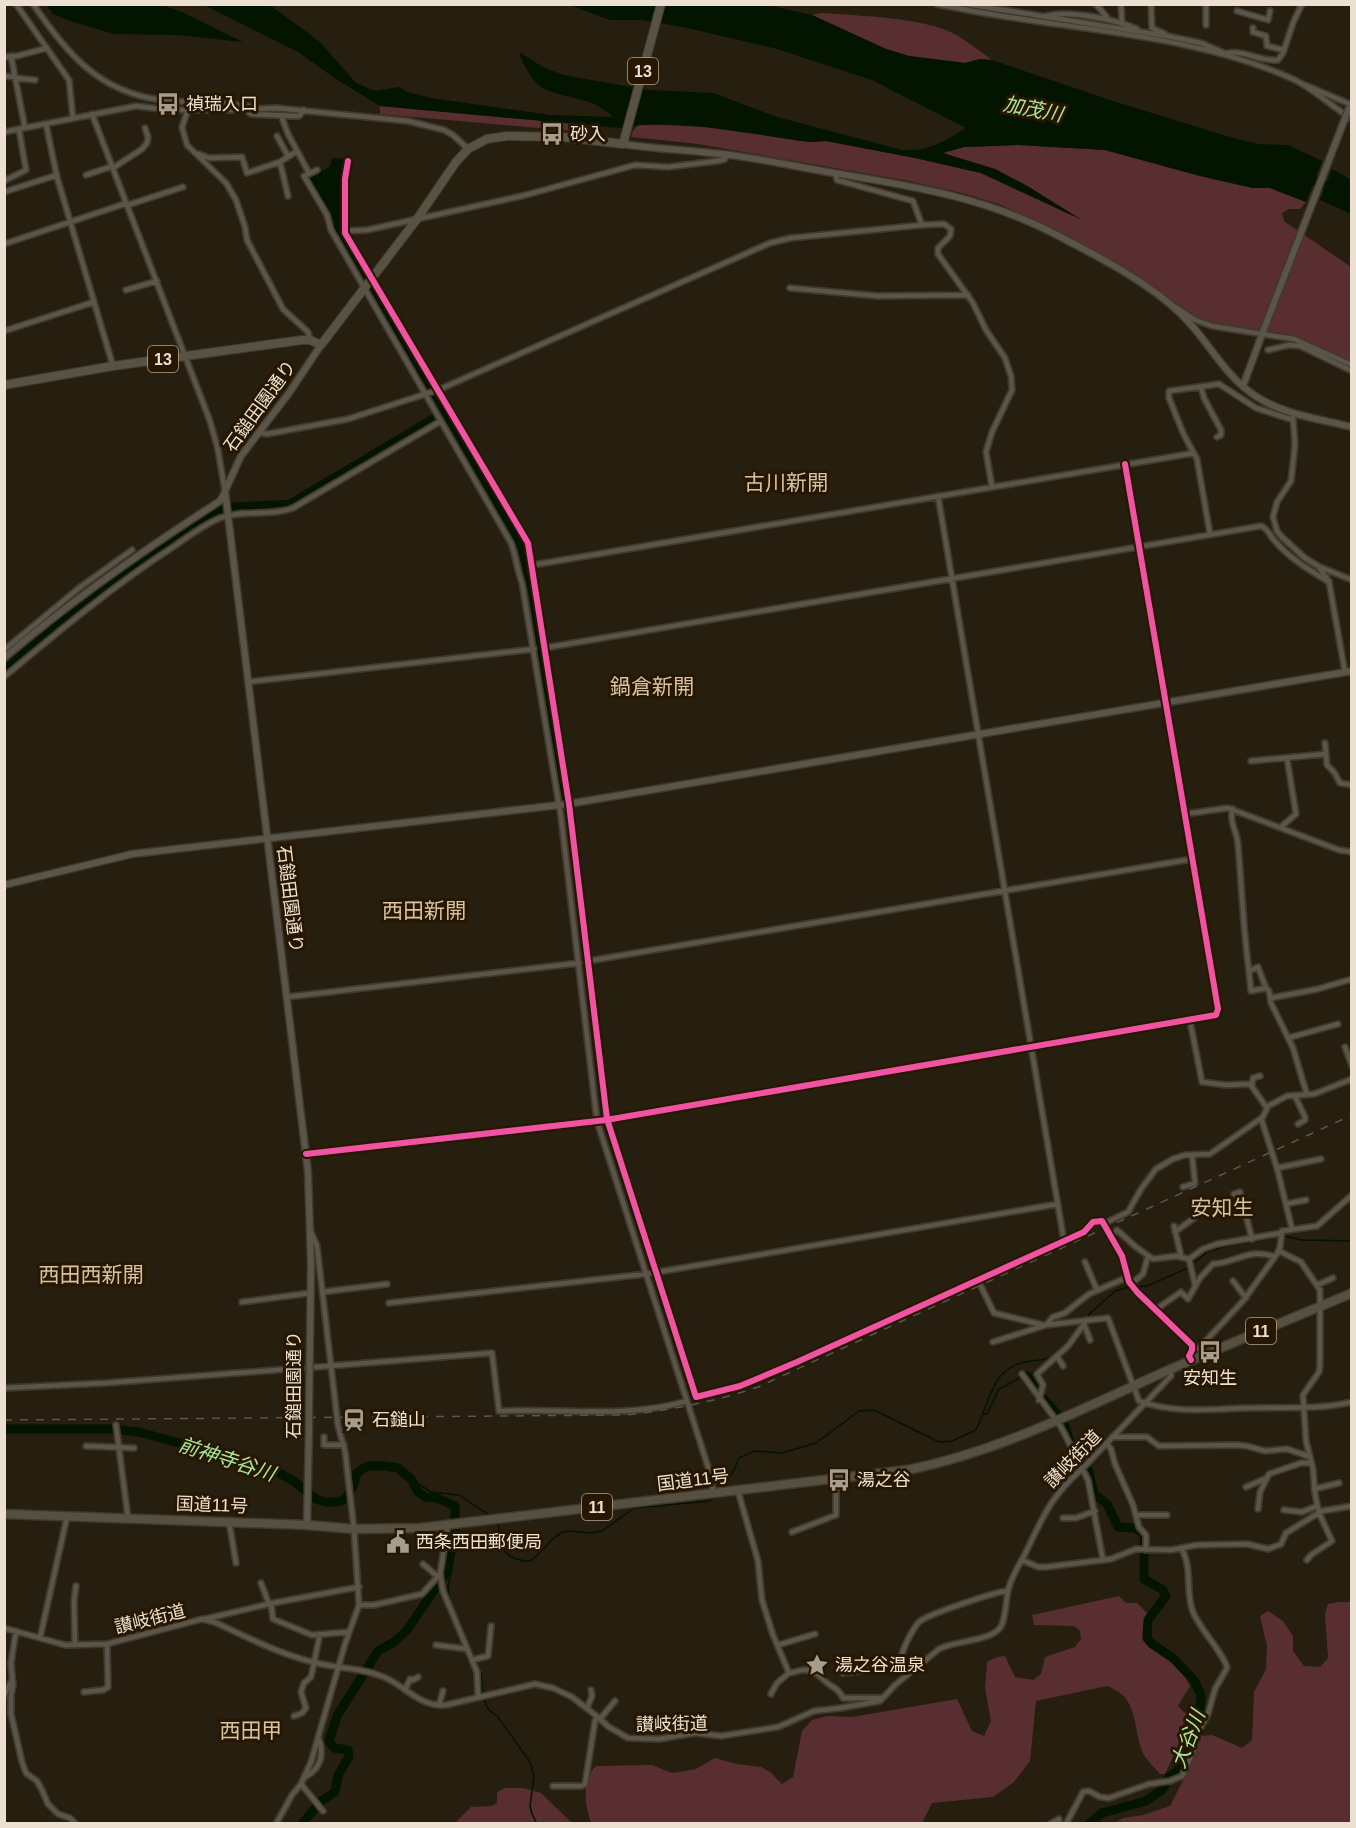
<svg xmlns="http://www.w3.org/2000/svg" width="1356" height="1828" font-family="Helvetica,'Noto Sans JP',sans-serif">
<rect width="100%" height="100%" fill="#261e0e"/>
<!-- green -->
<path fill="#592e30" d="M822,13c37,3 93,4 126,18 16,7 30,19 44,29l-12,-1 -15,4 -56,-7 -23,-7 -74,-34z
M380,106l206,19 -1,7 -205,-18z
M639,124l65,3 105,15 17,-1 89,17 66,15 92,43 -44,-29 -34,-18 -54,-16 23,-6 55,-2 86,5 95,26 53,12h17l36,14 -6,7h-11l-7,4 2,8 67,46v95l-41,-20 -23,-8 -75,-11 -17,-5 -80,-55 -51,-29 -63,-29 -35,-11 -57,-13 -211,-37 -67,-7 2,-6z
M1119,1596l7,7h11l11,11c-12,33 6,30 26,47 7,7 11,16 16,25l-12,20 8,8 -8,32 -13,28h-5c-5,-6 -12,-12 -16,-19 -13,-27 -3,-57 -37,-69l-71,15 -6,60 -16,21 -21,15 -61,6 -10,20h-331c-6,-17 -10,-43 5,-57l56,-1 20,8 24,-4 19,-11 21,6 25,3 9,5 12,12 11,-7 9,-46 10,-11 15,-4 25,1 105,-18 15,32 12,5 7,-15 -6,-33 2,-26 10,-5 8,-1 10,21 18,3 8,-6 4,-17 30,-10 6,-8 -1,-8 -6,-5 -40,-1 -2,-10z
M1339,1602h12v221l-238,1 10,-6 20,-3 27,-9 25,-49 6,-21 11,-1 30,13 10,-8 2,-48 12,-23 1,-23 -7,-30 8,-5 15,10 10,15v15l11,15 16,1 8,-9 -3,-44 3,-10z
M505,1788h18l18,5 31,30h-117l16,-16 20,-1 6,-3v-11z"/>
<!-- water -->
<path fill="#031401" d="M46,5h116l20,7 61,30 -64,-7 -65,-1 -44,-13 -17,-7z
M204,5h66l50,37 36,41 19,8 24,-4 8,5 24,6 120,17 62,2c-22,-21 -43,-17 -68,-28 -13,-6 -22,-25 -26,-37l24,15 20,8 85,15 65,3 64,24 125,33c27,2 42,-9 64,-22l-94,-48 -95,-31 -89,-21 -46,-8h-32l-40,-15h198l44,10 74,34 23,7 56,7 15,-4 12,1 121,41 120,37 25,6 30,1 34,16 -16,41 -36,-14h-17l-53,-12 -95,-26 -86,-5 -55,2 -21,6 52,16 34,18 53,33 -101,-47 -66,-15 -89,-17 -17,1c-56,-8 -134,-25 -189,-14l-240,-22 -44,-27 -38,-27z
M332,158l13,1 1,2 -2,72 183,311 4,21 -1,16 36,219h-5l-32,-204 -11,-47 -77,-131 -150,88 -67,7 -22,12 -116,81 -81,68v-10l72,-60 85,-61 62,-40 64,-3 150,-89 -34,-62 -71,-119 -25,-52v-3l17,-5 5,-4z
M1332,169l19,11v34l-31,-14z"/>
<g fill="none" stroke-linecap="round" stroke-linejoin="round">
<!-- stream -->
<path stroke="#031401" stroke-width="1.5" d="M1284,1236l18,4 50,1
M1192,1264l15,-12 16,-5 56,-11
M1134,1287l13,-1 41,-18
M1083,1320l32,-29 14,-4
M1062,1349l19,-25
M1027,1376l11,-6
M983,1413c10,-27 16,-48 48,-52 8,-2 16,0 23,-5
M411,1479l20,13 28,3 30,20
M718,1489l14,-15 7,-16 16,-7 27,2 34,-10 43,-32 15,-1 65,32 13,-1 24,-11 7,-16h4l12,-25 23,-12
M497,1522c7,16 -1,30 20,37 6,2 9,3 15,1l23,-23 8,-5 6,-1 22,2 11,-2 32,-23 76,-7 4,-5
M450,1602l-2,-15 11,-57 -4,-2
M453,1609l21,48
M476,1661l5,13 2,21
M484,1699l4,10 10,8 32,45 4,14 -4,30 2,8 5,10"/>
<!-- river -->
<path stroke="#031401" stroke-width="9" d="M1304,177l48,20
M1027,1376l12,18 21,23
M1065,1426l4,13 20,33 5,22 13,10 11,23 16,1 8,4 2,4v43l19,11 3,6 -18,24 -1,18 5,6 21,14 21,22 7,15 -1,17 -17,34 -4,22 -2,4 -8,5 -7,13 -16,11 -44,12 -13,11
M4,1429h108l27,3 131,36 22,12 24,19 9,3h12l8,-3 8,-12 4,-14 5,-4 7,-3h16l13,2 13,11 7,13 7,5 12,1 18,8v22l-5,18 -2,24 -41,60 -13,12 -16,9 -41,65 -8,25 5,7 14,2 1,7 -11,18 -3,17 -15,10 -18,22"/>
<!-- minor casing -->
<g stroke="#3f392e" stroke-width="8">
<path id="minor" d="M16,4l53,76 4,38
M33,4c34,49 65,88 128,96 31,3 62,2 92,7
M937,4c116,26 249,26 358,76 20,10 37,27 57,39
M965,4l202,32 34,7 23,10
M1096,4l13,16
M1121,4l1,19
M1151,4l1,24 13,6
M1237,11l31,9 2,-9
M1046,16c24,-6 68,3 91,13
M1206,25v-21
M1253,28v4l13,4 1,10 17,4
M1224,54c18,-6 36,8 54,6l5,-7 10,-30 9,-19
M11,56l14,72
M4,57l13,-1 30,-8
M4,76l11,1
M15,78l20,2
M1305,85l47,20
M188,110l-6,17 5,18 39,38 10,17 9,27 2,13 36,69 25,23 2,8
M246,110l5,4 43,2h5l5,-6
M92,114l118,307 8,29 7,41
M281,115l7,19 21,39
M46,124l11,53 56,189
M4,132l132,-26 33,4h59l48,-2 132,13 36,9 9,5 15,14
M277,136l11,20
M199,154l10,4 33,-1 5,16 33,-11 17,-11
M348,161l-3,18v54l183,310 41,261 38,315 89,278 44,-11 57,-24 287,-130 9,-10 9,-1 20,35 7,26 8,10 55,53v5l-3,6 2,4
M280,162l8,34
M113,168l29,-19 5,-6 1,-6 -3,-9
M317,170l-13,6 23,39 4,15 180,313c5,13 6,27 11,40l39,234 36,304 114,355 2,18
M86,175l27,-9
M4,181l22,-11 -7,-41
M4,192l53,-17
M128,205l55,-18
M922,225l22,-1 7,5 -1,7 -12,12v6l35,49 13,27 19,28 6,18 1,14 -20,42 -6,20 6,35
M345,231l22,-1 155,-34 113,-31 33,2 49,-6 8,-2 2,-4
M4,244l123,-41
M790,288l88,8 90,-1
M126,290l31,-9
M1175,307l20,13 17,6 82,13 58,26
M4,331l90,-29
M1268,350l21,-5 11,1 52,25
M1201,387l3,11 17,32v5l-4,2
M1293,418l2,27 -4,36 -14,21 -4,15 4,14 5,6 23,21 13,8 11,15
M258,432l9,2 81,-15 90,-29 332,-147 21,-5 131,-13 -9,-24 -76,-21 -2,-7
M938,496l126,745
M1210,534l-13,-75 -13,-24 -15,-37v-7l50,-7 37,24 37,12
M533,565l661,-112
M1320,567l32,13
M544,648l717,-122c7,3 8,8 13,14 15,18 35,30 55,42l16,90
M4,650l75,-62 53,-38
M4,677c55,-46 109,-91 169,-130 15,-10 30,-22 47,-29 23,-9 50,-1 73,-10l148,-87
M248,682l286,-33
M1325,743l2,22 7,7 6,11 12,2
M1251,761l75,-7
M1233,809c-5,12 5,24 5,36 4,42 5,84 11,126l9,-4 8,21 3,3 2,12 22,45 14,47
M1185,814l43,-6 111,42 13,2
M1281,827l15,-13 -9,-56
M588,961l604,-102
M1249,971l2,20 15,-3
M287,997l292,-34
M1271,998l47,-9 34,-10
M1190,1021l12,61 24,3 24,-1 17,24
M1288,1038l50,-14
M1345,1047l7,19
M1252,1086l1,-8 7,-2
M1295,1096l10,21v3l-7,4
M1261,1118l16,50 15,61
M306,1154l300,-34 610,-105 2,-6 -93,-545
M1277,1168l44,-9
M1183,1187l12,-4 -3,-28
M1234,1194l6,-2 12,47
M1286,1204l20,-4
M1103,1224l25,-12 13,-23 15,-20 17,-10 12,-4 25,-1 53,-37 5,-11 19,-10 27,-2 38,-15
M1174,1226l7,30
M1175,1232l19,-14
M1110,1236l7,-6 19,17 17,12 23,-3 13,3 14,-10 14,-5 64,-11
M1279,1251l22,11 19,28v75l-1,7 -16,23 3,46 7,28 2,25 4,19 13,28 -21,14 -4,5
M1189,1259l6,26
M1085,1262l12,28
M978,1280l16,33 49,12
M1233,1281l13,17
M1131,1284l12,-10 5,-18
M1317,1285l16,-7
M322,1292l65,-8
M242,1302l68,-9
M389,1303l257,-29 412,-70
M1155,1310l26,-18 7,7 12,-21 13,-14c23,-1 36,-17 62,-7
M1084,1324l6,16
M1046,1325l62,-7 31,83c36,13 73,8 110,7 35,-1 69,2 103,-6
M993,1342l53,-17 7,-8 12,-4 24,-19 39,-17
M1192,1350l7,-2 44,-47 34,-47 3,-7 2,-16 35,-5 35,-31
M1057,1356l6,10
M316,1367l176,-14 7,58c61,-3 127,8 188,-10
M1022,1374l39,53 27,53 15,80
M4,1388l102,-5 196,-15
M1039,1400l4,-15 -6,-11 31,-28 19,-26
M116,1425l12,93
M324,1437v8h20
M1112,1437h35l12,9 77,-1 11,1 18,5 22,-2 21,7
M1106,1443l5,6 4,15 18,41 6,22 7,8v15
M86,1446l48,2
M1246,1487l21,-9
M1314,1489l25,-6
M738,1491l20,70 4,39 11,35 16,38c6,0 9,-3 14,-3 11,-1 15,5 22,11 7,7 13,6 18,17h40
M1258,1509l2,-17 9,-18 32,-11h10
M1284,1510l18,2 15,-6
M1136,1515h31
M1063,1518h13l19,-7
M229,1522l7,41
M448,1524l-8,50 3,17 34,81 1,24
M792,1532l44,-17v-36
M1022,1560l16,7h8l65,-8 25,-10 35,1 26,-5 50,-1 21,5 13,-5 5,-11 36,-22 30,-5
M423,1564l14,12
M261,1583l8,21
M271,1604l2,15 39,16 37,-3
M359,1605h15l48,-11 18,-20
M205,1619l68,-16 86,-16
M4,1628l61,17 42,-1 95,-25 12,3c33,15 67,33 103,41 24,6 49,5 71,16 20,10 33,28 58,26l89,-21 18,4 19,9 22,17 15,13 19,11 31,1 36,-6 26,3 57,-9 36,-16 26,-3 40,-7 15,-16 44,-36c17,-9 49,-7 61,-21 7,-10 5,-29 9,-41 3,-11 10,-22 16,-33 19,-39 25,-57 59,-87l87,-91 -1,-6
M16,1631l-5,32 2,23 -2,9v19l11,48 4,11 11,8 5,9 6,14 10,10 12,4 6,6
M40,1638l27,-121
M75,1645l-1,-44 2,-15
M436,1645l31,4
M778,1645l37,-11
M472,1660l16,-4 3,-30
M843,1673c18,-2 47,-4 59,-18 2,-10 11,-26 17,-33 7,-7 78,-31 89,-31
M405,1690l5,-11 3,1 5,-3
M84,1692l19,-2 5,-3 -1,-43
M771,1694l6,-11 12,-10
M4,1696l8,-16
M439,1705l4,-14
M587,1708l5,-12 -1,-6
M294,1716l8,-3 4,-5 -5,-16 3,-9 7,-6 9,-43
M600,1719l15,-18
M305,1777c16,-8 20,-23 13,-40
M301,1784l22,27
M553,1786h29l3,-2 10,-63 3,-4
M276,1824l16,-29 9,-11 10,-22 34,-118 14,-39 -5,-76 -9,-78 -7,-25 -21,-180 -6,-14
M1050,1824l9,-5v5
M1066,1824l17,-32 6,-1 11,6 9,1 40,-14 21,-3 12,-5 12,-26 4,-18 10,-18 7,-25 12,-21c-2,-13 -28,-40 -34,-56 -8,-20 0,-45 -12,-64"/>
</g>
<!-- tertiary casing -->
<g stroke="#3f392e" stroke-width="9">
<path id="tertiary" d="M623,144c33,5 66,6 99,10 37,4 75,13 112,19 78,13 150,24 221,61 42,22 92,47 126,80 28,27 42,61 76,83 28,18 63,22 95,30
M1243,386l21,-57
M4,658c68,-58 141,-109 216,-157l4,-7
M4,885l128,-31 436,-50 784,-133
M309,1414l2,-150 -3,-92 -83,-681 16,-35 48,-63 32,-48
M307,1525l2,-96"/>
</g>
<!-- primary casing -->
<g stroke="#3f392e" stroke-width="10">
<path id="primary" d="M4,385l109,-19 189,-26h8l11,5 96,-126 39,-57 12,-13 19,-10 20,-3 55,1 61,7 38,-140"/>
</g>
<!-- trunk casing -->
<g stroke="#3f392e" stroke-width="11">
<path id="trunk" d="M4,1514l303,11 47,4 66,-1 487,-58c90,-18 171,-59 255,-97 63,-28 127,-53 190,-80"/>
</g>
<!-- minor -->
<use href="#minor" stroke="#5b5448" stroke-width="4.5"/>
<!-- tertiary -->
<use href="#tertiary" stroke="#5b5448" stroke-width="6"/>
<!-- primary -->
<use href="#primary" stroke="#585243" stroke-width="8"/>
<!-- trunk -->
<use href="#trunk" stroke="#565040" stroke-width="8"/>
<!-- rail -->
<path stroke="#5d564b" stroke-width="1.5" stroke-dasharray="8 8" stroke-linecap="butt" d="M4,1420l621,-5c46,-5 89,-13 133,-28l594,-272"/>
<!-- tertiary-bridge casing -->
<g stroke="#3f392e" stroke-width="9" stroke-linecap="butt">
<path id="tertiary-bridge" d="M1264,329l85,-221
M309,1414v15"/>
</g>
<!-- tertiary-bridge -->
<use href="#tertiary-bridge" stroke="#5b5448" stroke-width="6"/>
<!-- cycleway casing -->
<g stroke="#271700" stroke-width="10">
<path id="cycleway" d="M348,161l-3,18v54l183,310 41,261 38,315 89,278 44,-11 57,-24 287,-130 9,-10 9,-1 20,35 7,26 8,10 55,53v5l-3,6 2,4
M306,1154l300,-34 610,-105 2,-6 -93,-545"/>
</g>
<!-- cycleway -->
<use href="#cycleway" stroke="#f153a3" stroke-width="6"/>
</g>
<!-- icons -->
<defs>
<g id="bus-bare" transform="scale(1.8)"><path d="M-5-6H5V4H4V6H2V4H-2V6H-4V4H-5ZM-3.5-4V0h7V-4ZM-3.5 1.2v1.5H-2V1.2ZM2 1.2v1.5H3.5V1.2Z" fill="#a79d8d" stroke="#271700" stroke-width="2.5" paint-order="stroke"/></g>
<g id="station-bare" transform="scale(1.8)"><path d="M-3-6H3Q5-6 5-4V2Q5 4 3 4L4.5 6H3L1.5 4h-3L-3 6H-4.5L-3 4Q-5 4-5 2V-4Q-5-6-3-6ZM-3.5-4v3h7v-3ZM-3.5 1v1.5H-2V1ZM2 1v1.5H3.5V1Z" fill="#a79d8d" stroke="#271700" stroke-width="2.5" paint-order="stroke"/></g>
<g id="civic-bare" transform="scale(1.8)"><path d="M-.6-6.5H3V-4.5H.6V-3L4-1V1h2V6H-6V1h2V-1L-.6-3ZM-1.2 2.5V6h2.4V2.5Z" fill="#a79d8d" stroke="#271700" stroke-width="2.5" paint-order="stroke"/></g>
<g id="sight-bare" transform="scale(1.8)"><path d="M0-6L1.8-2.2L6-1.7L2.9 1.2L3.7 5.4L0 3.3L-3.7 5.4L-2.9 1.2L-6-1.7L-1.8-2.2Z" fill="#a79d8d" stroke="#271700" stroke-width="2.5" paint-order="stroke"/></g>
</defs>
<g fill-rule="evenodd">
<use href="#bus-bare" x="168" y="104"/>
<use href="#bus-bare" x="552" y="134"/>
<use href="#bus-bare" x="1210" y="1352"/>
<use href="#station-bare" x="354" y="1420"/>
<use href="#bus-bare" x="839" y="1480"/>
<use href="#civic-bare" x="398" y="1542"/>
<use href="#sight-bare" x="817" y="1665"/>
</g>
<g text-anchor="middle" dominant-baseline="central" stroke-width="6" stroke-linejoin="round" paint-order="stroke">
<!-- shield labels -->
<g fill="#271700" stroke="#b1a492" stroke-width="1.5">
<rect x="628" y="58" width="30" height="26" rx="4.5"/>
<rect x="148" y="346" width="30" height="26" rx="4.5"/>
<rect x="1246" y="1318" width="30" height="26" rx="4.5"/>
<rect x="582" y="1494" width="30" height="26" rx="4.5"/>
</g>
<g font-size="16" font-weight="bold" fill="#ece1d1">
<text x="643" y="71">13</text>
<text x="163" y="359">13</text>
<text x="1261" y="1331">11</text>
<text x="597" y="1507">11</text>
</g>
<!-- poi labels -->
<g font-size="18" fill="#ece1d1" stroke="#271700" text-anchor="start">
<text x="186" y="104">禎瑞入口</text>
<text x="570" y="134">砂入</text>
<text x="1210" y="1378" text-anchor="middle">安知生</text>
<text x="372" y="1420">石鎚山</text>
<text x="857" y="1480">湯之谷</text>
<text x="416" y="1542">西条西田郵便局</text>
<text x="835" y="1665">湯之谷温泉</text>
</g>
<!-- street labels -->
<g font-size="18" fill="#ece1d1" stroke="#271700">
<text transform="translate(260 406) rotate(-54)">石鎚田園通り</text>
<text transform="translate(290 899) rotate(83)">石鎚田園通り</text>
<text transform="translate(294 1385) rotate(-90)">石鎚田園通り</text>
<text transform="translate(1073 1459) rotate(-46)">讃岐街道</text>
<text transform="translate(693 1480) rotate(-7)">国道11号</text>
<text transform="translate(212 1505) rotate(2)">国道11号</text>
<text transform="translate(150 1619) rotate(-14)">讃岐街道</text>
<text transform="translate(672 1724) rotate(-1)">讃岐街道</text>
</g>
<!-- water labels -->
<g font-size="20" font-style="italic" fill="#a7e69d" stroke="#271700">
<text transform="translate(1033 109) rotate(11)">加茂川</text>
<text transform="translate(227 1459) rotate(18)">前神寺谷川</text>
<text transform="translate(1188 1739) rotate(-69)">大谷川</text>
</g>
<!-- quarter labels -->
<g font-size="21" fill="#d7c2a2" stroke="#271700">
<text x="786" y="482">古川新開</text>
<text x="652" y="686">鍋倉新開</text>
<text x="424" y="910">西田新開</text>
<text x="1222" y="1207">安知生</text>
<text x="91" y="1274">西田西新開</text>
<text x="251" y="1730">西田甲</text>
</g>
</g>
<!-- border -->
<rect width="1356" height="1828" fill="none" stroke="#ece1d1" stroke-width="12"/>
</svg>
